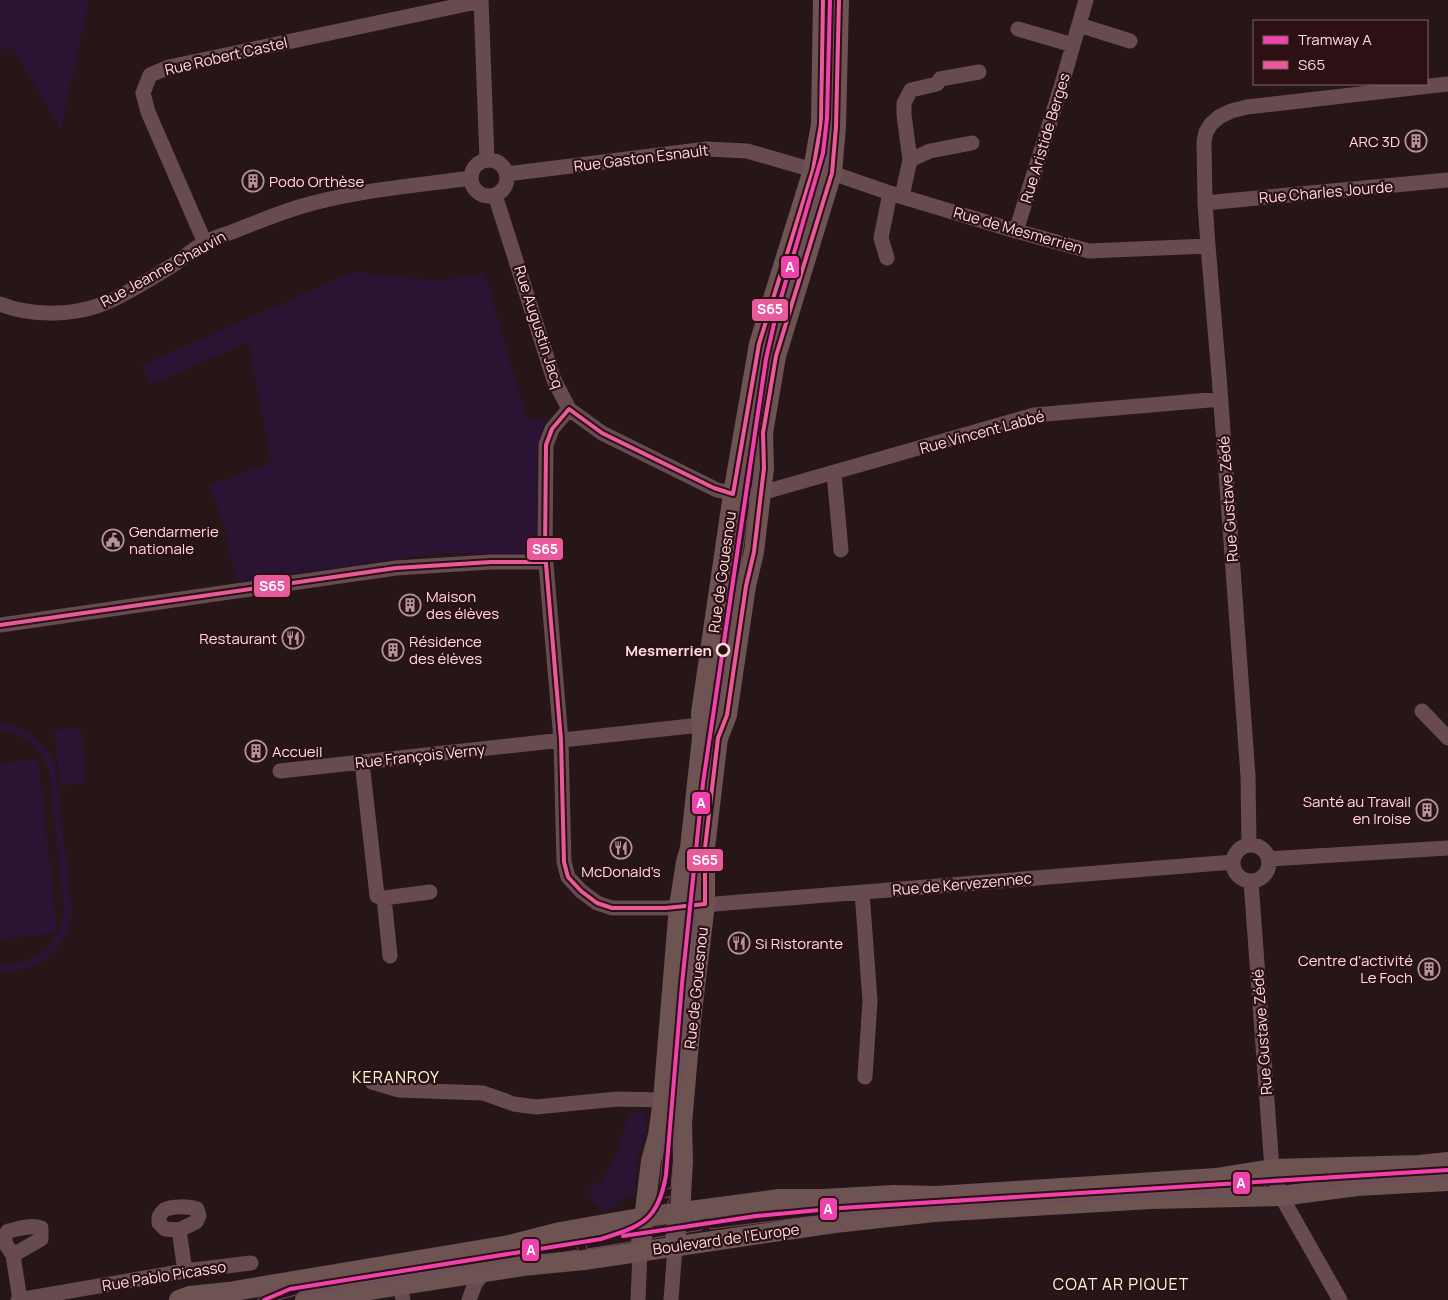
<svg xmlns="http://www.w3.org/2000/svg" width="1448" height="1300" font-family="Manrope,sans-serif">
<rect width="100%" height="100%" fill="#261618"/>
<!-- green -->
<path fill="#2a1333" d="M0,0h88v6l-27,122 -50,-82 -11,6z
M353,272l88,9 44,-8 42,148 19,-3 -9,30 1,91 -11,15 -88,-1 -202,29 -11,-49 -17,-48 63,-22 -24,-121 -98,43 -8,-20z
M0,723c26,3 44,18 55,41l17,146 -2,12 -5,14 -5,9 -16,15 -14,8 -29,4 -1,-7c36,-3 61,-19 64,-57l-15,-136c-8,-24 -23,-38 -49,-42z
M81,727l6,56 -27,3 -6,-56z
M38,759l19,174 -57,6v-176z
M629,1112h16c6,16 -5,35 -8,50 -1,11 -2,21 -3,32l-31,18 -14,-15 6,-7 -7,-6 13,-2 17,-31z"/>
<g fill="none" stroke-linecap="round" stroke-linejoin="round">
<!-- minor -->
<path stroke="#674b51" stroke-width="15" d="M481,0l6,160
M1079,25l51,16
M1018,29l55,16
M471 178a18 18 0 1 1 36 0a18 18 0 1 1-36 0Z
M910,160l20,-9 42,-8
M507,174l200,-25 40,2 66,19 19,3 58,20 126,38 73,20 119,-5
M495,195l59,185 15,29 33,24 115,57 28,6 16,-3 273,-78 187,-16
M902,196l8,-36 -6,-45v-12l7,-13 26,-6 3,-5 39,-7
M1205,203l243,-23
M1016,231l45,-144 25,-87
M205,243l-57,-131 -5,-19 7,-18 19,-8 312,-66
M887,258l-6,-20 9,-45
M0,304c30,12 70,12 100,1 22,-8 50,-26 70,-38 12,-8 22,-17 34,-24 9,-5 19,-8 28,-11 22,-9 45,-18 67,-25 56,-17 115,-21 172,-29
M569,409l-17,20 -6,16 -1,107 16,188 3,122 4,15 13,14 16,12 15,5h54l567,-46
M834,473l7,77
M0,625l396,-57 95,-6h55
M1422,711l26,27
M362,762l15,134 7,2 6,58
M280,771l420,-46
M1249,845l-1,-69 -29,-400 -11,-130 -3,-43 -1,-61 2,-10 5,-8 8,-7 12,-6 16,-4 201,-23
M1233 863a18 18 0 1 1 36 0a18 18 0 1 1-36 0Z
M1268,859l180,-11
M1251,881l21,288 9,27 59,104
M862,892l8,109 -5,76
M384,898l46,-6
M372,1082l27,8 84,3 31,11 22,3 81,-8 46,1
M179,1230l17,-8 3,-6 -2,-7c-9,-3 -25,-3 -33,1 -2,2 -4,5 -5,7v6l6,6 14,1 6,41
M13,1255l28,-16v-11c-10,-4 -23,1 -33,3l-3,4v8l8,12 7,45
M400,1285l3,15
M18,1300l167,-29 66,-8
M469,1300l6,-16 9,-12
M638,1300l2,-48
M671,1300l4,-53"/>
<!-- major -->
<path stroke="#6d5352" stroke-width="20" d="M675,1247l1,-18 4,-16 3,-52 -1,-37 9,-104 14,-116v-56l13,-110 9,-23 19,-129 8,-34 10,-84 -1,-35 13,-77 56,-183 4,-46 3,-127
M640,1252l11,-91 7,-26 5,-35 16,-194 7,-44 4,-14 12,-110 -1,-25 32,-219 26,-150 54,-174 8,-46 2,-124
M179,1300l11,-4 38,-4 281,-47 51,-13 85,-15 134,-18h44l71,-4 43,1 279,-18 56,-9 147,-4 29,-3
M305,1300l218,-34 61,-6 251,-37 99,-11 217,-13 130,-3 76,-10 91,-5"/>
<!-- tram -->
<path stroke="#714769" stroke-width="1" d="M826,147l-5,-1 3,-30 2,-116
M831,148l-10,-2 -1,6 10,2 2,-17 4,-137
M820,152l10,2 -10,37 -9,-3z
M809,194l9,3 -33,112 -10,-3z
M773,312l10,3 -12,53 -16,102 -10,-2 17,-107z
M745,468l10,2 -8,51 -9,-2z
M738,519l9,2 -9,61 -9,-2z
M728,586l9,2 -17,113 -9,-1z
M710,706l9,2 -9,68 -11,107 -10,-1 13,-122z
M689,882l10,1 -5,49 -10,-1z
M684,931l10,1 -23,256 -11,2z
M1448,1166l-134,9v11l134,-9
M1300,1176l1,11 -36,2 -1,-10z
M1250,1180l1,10 -359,21 -1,-10z
M670,1197l-4,11 -10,1 -2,-2 4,-8z
M885,1201l1,11 -79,5 -97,12 -1,-10 76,-10z
M654,1207l2,2 10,-1 -9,14 -7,6 34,-5 -1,10 -47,8 1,-16 -2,-2 11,-7z
M700,1220l2,10 -19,3 1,-10z
M635,1223l2,2 -1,16 -49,8 -2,-11 15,-2z
M257,1300l11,-8 20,-6 289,-46 1,10 -282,45 -18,5"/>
<!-- bus-1 casing -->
<g stroke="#2c1013" stroke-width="8">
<path id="bus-1" d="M823,0l-2,124 -8,46 -54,174 -26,150 -19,-6 -112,-55 -33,-24 -17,20 -6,16 -1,107 16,188 3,122 4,15 13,14 16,12 15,5h54l39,-4v-56l13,-110 9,-23 19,-129 8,-34 10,-84 -1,-35 13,-77 56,-183 4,-46 3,-127
M0,625l396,-57 95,-6h55"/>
</g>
<!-- bus-1 -->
<use href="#bus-1" stroke="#e95a9b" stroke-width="4"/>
<!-- tram-1 casing -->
<g stroke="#2c1013" stroke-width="8">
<path id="tram-1" d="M623,1236l133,-20 84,-8 608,-38
M264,1300l26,-11 311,-50c41,-13 57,-18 65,-64l16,-191 21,-201 63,-424 10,-44 47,-162 4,-35 3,-118"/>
</g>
<!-- tram-1 -->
<use href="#tram-1" stroke="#f141ad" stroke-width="4"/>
</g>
<!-- icons -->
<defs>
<g id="building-ring" transform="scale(1.125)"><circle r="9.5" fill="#2c1013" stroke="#b3969b" stroke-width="1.5"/><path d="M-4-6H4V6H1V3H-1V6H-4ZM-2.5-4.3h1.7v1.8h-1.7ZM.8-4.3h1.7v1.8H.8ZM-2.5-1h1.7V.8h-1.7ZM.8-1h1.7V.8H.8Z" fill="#b3969b"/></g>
<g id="civic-ring" transform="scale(1.125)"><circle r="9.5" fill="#2c1013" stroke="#b3969b" stroke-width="1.5"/><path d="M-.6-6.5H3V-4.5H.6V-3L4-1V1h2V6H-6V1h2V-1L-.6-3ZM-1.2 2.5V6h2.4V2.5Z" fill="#b3969b"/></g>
<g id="restaurant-ring" transform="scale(1.125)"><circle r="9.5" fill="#2c1013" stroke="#b3969b" stroke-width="1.5"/><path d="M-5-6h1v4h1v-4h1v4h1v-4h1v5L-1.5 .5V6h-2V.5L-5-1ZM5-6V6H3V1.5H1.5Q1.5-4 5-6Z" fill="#b3969b"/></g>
</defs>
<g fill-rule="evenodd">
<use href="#building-ring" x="1416" y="141"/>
<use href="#building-ring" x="253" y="181"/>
<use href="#civic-ring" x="113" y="540"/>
<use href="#building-ring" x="410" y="605"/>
<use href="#restaurant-ring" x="293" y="638"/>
<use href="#building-ring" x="393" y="650"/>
<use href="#building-ring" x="256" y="751"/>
<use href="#building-ring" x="1427" y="810"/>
<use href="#restaurant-ring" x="621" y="848"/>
<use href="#restaurant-ring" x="739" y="943"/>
<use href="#building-ring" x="1429" y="969"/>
</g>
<!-- markers -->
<circle fill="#2c1013" stroke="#ffdbe1" stroke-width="2.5" cx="723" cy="650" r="6"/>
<g text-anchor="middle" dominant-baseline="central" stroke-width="4.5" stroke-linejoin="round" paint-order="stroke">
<!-- street labels -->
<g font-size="15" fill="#ffdbe1" stroke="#2c1013">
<text transform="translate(226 56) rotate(-13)">Rue Robert Castel</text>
<text transform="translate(1045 138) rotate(-73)">Rue Aristide Berges</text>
<text transform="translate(641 158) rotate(-7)">Rue Gaston Esnault</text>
<text transform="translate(1326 192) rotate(-5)">Rue Charles Jourde</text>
<text transform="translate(1018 230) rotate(16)">Rue de Mesmerrien</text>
<text transform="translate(163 269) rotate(-29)">Rue Jeanne Chauvin</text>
<text transform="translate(539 327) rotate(72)">Rue Augustin Jacq</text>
<text transform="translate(982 432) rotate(-15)">Rue Vincent Labbé</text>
<text transform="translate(1228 499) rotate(-94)">Rue Gustave Zédé</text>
<text transform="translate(722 572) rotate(-82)">Rue de Gouesnou</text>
<text transform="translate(420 756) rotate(-6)">Rue François Verny</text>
<text transform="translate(962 884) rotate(-5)">Rue de Kervezennec</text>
<text transform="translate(696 988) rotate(-84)">Rue de Gouesnou</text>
<text transform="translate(1262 1032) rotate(-94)">Rue Gustave Zédé</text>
<text transform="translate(726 1239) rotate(-8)">Boulevard de l'Europe</text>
<text transform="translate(164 1276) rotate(-9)">Rue Pablo Picasso</text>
</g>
<!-- poi labels -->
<g font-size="15" fill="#ffdbe1" stroke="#2c1013" text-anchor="start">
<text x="1400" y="141" text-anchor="end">ARC 3D</text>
<text x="269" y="181">Podo Orthèse</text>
<text x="129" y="531">Gendarmerie<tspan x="129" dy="17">nationale</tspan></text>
<text x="426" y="596">Maison<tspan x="426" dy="17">des élèves</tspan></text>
<text x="277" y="638" text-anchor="end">Restaurant</text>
<text x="409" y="641">Résidence<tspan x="409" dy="17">des élèves</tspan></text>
<text x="272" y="751">Accueil</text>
<text x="1411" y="801" text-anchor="end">Santé au Travail<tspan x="1411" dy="17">en Iroise</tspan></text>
<text x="621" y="871" text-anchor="middle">McDonald's</text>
<text x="755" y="943">Si Ristorante</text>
<text x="1413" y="960" text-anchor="end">Centre d'activité<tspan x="1413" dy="17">Le Foch</tspan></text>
</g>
<!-- stop labels -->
<g font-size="15" font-weight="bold" fill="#ffdbe1" stroke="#2c1013" text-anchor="end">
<text x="712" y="650">Mesmerrien</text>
</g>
<!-- neighbourhood labels -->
<g font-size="16" letter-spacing="1" fill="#fcffdd" stroke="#2c1013">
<text x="396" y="1077">KERANROY</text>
<text x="1121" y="1284">COAT AR PIQUET</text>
</g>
</g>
<g stroke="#2c1013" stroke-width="2">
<rect x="780" y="255" width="20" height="24" rx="5" fill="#f141ad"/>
<rect x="751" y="298" width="38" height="24" rx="5" fill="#e95a9b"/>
<rect x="526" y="537" width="38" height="24" rx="5" fill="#e95a9b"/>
<rect x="253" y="574" width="38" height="24" rx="5" fill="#e95a9b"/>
<rect x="691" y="791" width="20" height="24" rx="5" fill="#f141ad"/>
<rect x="686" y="848" width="38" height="24" rx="5" fill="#e95a9b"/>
<rect x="1232" y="1171" width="19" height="24" rx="5" fill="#f141ad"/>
<rect x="819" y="1197" width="19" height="24" rx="5" fill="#f141ad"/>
<rect x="521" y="1238" width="19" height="24" rx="5" fill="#f141ad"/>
</g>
<g font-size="14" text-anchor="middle" font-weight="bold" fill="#fff">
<text x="790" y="272">A</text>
<text x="770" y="314">S65</text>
<text x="545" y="554">S65</text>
<text x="272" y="591">S65</text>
<text x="701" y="808">A</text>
<text x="705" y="865">S65</text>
<text x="1241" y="1188">A</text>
<text x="828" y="1214">A</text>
<text x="531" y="1255">A</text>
</g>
<!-- legend -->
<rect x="1253" y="20" width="175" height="65" fill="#2c1013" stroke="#806165"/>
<rect x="1263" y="36" width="25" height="8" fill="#f141ad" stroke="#806165"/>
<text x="1298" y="45" font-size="15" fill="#ffdbe1">Tramway A</text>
<rect x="1263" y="61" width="25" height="8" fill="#e95a9b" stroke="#806165"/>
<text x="1298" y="70" font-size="15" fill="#ffdbe1">S65</text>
</svg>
